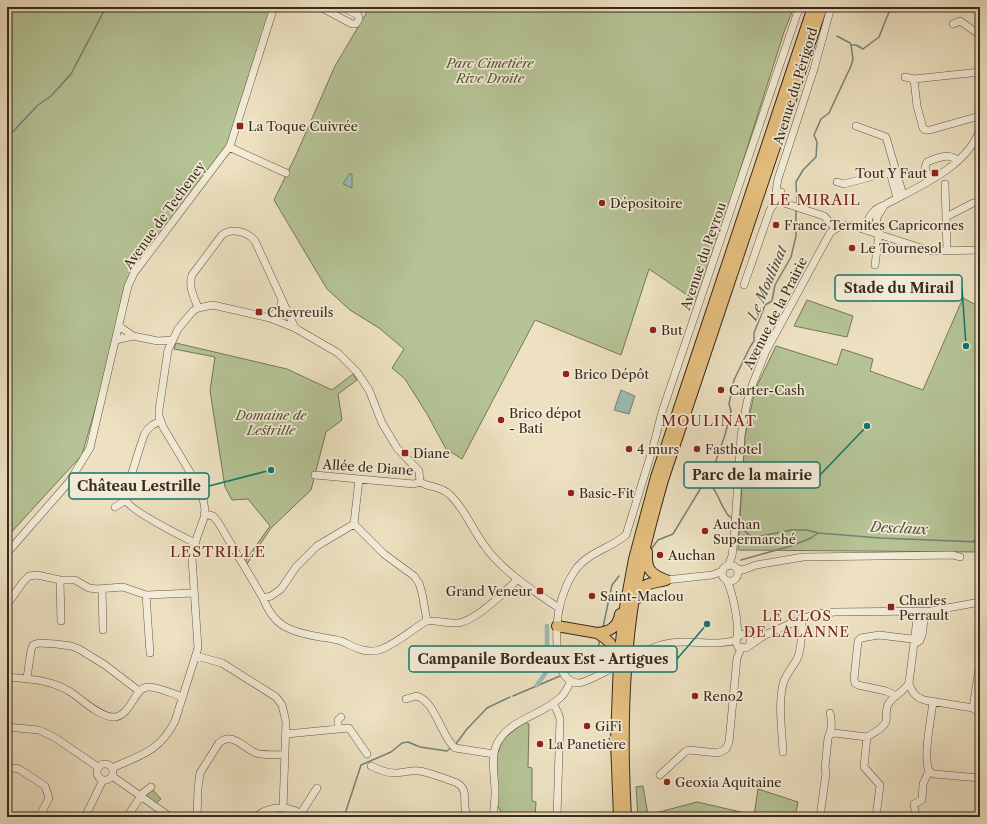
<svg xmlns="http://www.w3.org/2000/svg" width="987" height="824" font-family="'Libre Caslon Text',serif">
<rect width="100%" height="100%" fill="#ede1c1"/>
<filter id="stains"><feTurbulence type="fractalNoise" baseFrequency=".005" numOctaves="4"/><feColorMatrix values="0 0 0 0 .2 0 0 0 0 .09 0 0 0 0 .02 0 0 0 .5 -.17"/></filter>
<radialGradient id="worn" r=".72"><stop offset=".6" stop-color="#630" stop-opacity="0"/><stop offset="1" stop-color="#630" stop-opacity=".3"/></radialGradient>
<!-- green -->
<path fill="#b5c395" stroke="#767659" d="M7,7h268l-45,139 -96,127 -52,182 -75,82z
M370,7h424l-10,25 -55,173 -33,96 -47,-32 -28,86 -86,-35 -73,139 -16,-10 -19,-35 -22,-35 -13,-11 12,-19 -25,-21 -29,-18 -23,-21 -53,-89 22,-45 39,-89z
M963,298l17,9v245l-242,-2 7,-114 10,-46 21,-44 61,19 5,-16 31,10 -3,12 53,19z
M807,300l46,16 -6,21 -53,-11z
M176,343l111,26 45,21 21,-16 4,6 -19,14 4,26 -16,12 -15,58 -40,38 -24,36 -2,-3 25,-35 -22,-27 -16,1 -7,-13 -15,-96 5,-34 -41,-8z
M525,722l4,2 -1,43 4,1v33l4,1 -1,15h-31l-8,-14 -1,-30 2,-18 6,-16z
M643,786l5,29 49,-13 57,13 4,-26 40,13 -3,15h-157l-2,-30z
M152,789l9,10 -5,4 -11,-7z"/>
<!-- water -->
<path fill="#99bdb4" stroke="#728278" d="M349,174h3v14l-9,-4z
M621,390l14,6 -6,18 -15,-4z"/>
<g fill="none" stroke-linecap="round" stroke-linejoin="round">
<!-- stream -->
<path stroke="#728278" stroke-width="1.5" d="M837,36l13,7 1,2
M851,45h5l7,4 16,-12 12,-30
M7,138l31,-33 13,-9 20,-22 35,-67
M797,205l-1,-23 7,-12 13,-13 1,-15 -3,-7 7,-16 8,-6 22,-47 2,-7 -2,-14
M705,481l8,-12 12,-34 6,-24 -2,-7 5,-24 16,-33 4,-6v-8l11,-28 7,-4 3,-16 16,-28 5,-21v-27
M738,524l12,12 6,1 36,-7h15l11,3 62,5 100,4
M972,542l8,-6
M652,548l6,-8 15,-6 32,-53c11,5 14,21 21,31 1,3 4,5 7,7
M741,560l50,-14 20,-8 7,-5
M603,627l9,-42 7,-9
M569,672c23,-9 26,-7 31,-33
M513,696l47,-20
M455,745l12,-16 20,-21 23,-11
M344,817l17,-52 30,-13 11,-9 6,-1 12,5 27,4 5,-4"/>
<!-- canal -->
<path stroke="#99bdb4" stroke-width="4.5" d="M537,685l10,-14v-45"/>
<!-- minor casing -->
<g stroke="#655746" stroke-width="8">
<path id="minor" d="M320,7l32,17h4l3,-5 -1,-4 -16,-8
M831,7l-17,62 -36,110 -2,12 2,6 3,5 43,14 11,12
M953,24l7,-3 20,14
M905,77l9,2 66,-7
M914,79l3,27 6,22 2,2h5l46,-13h4
M856,126l30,11 17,58
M229,147l57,26
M890,172l7,26
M929,181l-4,-14 2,-5c10,-4 23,-10 31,-1
M837,182l7,2 52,-14
M945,184l2,66
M946,217l27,-14
M864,229l6,-13 5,-6c4,-3 9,-4 13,-7 32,-17 80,-37 92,-74
M875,233l2,-16 7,-11
M875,265l4,-31
M744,285l26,-75c3,-6 10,-10 11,-18
M198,308c-4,-11 -10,-22 -6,-33l30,-40c10,-8 26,-3 33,6l40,87
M271,318l10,-12 1,-6
M119,326l14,10 25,5 14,-1
M116,340l17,-4
M161,421c-8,3 -13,6 -17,14 -3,9 -19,58 -18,65 3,10 57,37 69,43
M315,475l99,9 6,-2
M115,507l11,-7
M204,514l9,2 5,6 45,76c11,29 28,34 57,39 6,1 14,2 21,4 12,5 23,13 38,9 12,-3 32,-19 44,-27l4,-2c10,-1 21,3 31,2 17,-2 48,-32 60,-44
M354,524l30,30 30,22 5,7 3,10 5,28
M7,553l62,-71 21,-34 38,-162 6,-13 96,-127 44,-139
M722 573a8 8 0 1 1 16 0a8 8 0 1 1-16 0Z
M728,566l4,-10 2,-16 7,-104 6,-34 6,-19 13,-32 64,-118c6,-6 11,-7 20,-8l74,24 11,2 45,-1
M737,569l6,1 13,-5 47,-8 150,-2 7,2
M60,580l1,41
M666,580l46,-5 11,-4
M727,581c6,12 12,43 10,56
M102,589l1,41
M146,595l4,58
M263,598l8,-2 10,-7 15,-22 21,-21 37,-22 5,-45
M7,605l16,-23 6,-6 8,-1 23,5h15l14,8 8,1 26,-2 23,8 48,-2
M918,642l4,-6 3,-25
M750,644v-6l-3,-4h-5l-5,3 -1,5 2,5 8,1 19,-13 36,-16 15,-5 19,-2 96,-1 49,-9
M196,656l26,7 54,34 6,8 4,17 -3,86
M635,657c11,-6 22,-12 35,-14 21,-4 45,4 66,-3
M612,668c-8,4 -26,15 -34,15 -26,-1 -22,-57 -19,-74 3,-13 9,-29 17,-40 13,-17 35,-21 50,-34l26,-84 10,-39 135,-398 4,-7
M7,677c24,2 48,3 68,18 9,7 27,23 40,22 18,-3 19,-32 35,-30 11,1 23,7 33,10
M27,678l4,-28 2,-5 6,-2 17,1 15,2 8,3 26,16 34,26
M909,683c3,9 6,14 15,17l49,8 7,6
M896,696l-10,-5 -28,-6 -3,-2 -1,-4 4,-38 3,-3 18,-3 41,5
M406,699l10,-3c19,4 25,40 39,52l39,6
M933,702c-2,17 -10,54 -4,69l5,3 46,4
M553,703l5,10 2,6 -3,98
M973,708l6,-40
M7,727l32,3 15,7 44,30
M338,729v-9l3,-3
M286,734l63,-6 18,26
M830,734l4,-1 33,4
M783,752c-1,-22 -5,-47 0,-68 3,-10 9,-16 14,-25 4,-8 6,-31 4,-40
M97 772a8 8 0 1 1 16 0a8 8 0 1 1-16 0Z
M371,766c8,4 15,7 24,7 8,0 16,-3 24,-2 8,1 31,9 38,12 15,8 1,27 14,34
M7,767l12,2 26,17 4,12 -10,19
M112,768c29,-13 48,-17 63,-47l23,-73 -6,-90 5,-21 7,-19 1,-8 -3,-18 -39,-65 -4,-11v-6l9,-60 10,-21 15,-18 5,-3 15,-3 57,13 25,10 43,25 19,19 12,18 13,33 15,25 22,23 1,11c10,6 21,4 30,13 15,14 22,34 34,50 17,25 48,45 72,61l4,1
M660,775l25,-23 4,-2 29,3 8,-4 3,-7 8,-84 4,-10
M112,776l57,40
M301,813l16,-25
M916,816l-2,-12 8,-4 1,-16 6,-13
M85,817l18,-37
M127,817l16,-24 8,-6
M197,817l1,-29 2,-15 19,-30c14,-12 24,5 37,10 8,3 20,1 29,2
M255,817c15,-12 36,-12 51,0
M493,817c1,-8 2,-16 2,-25 0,-14 -4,-29 0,-43 9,-29 47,-33 66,-52 5,-5 7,-11 10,-16
M820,817l6,-44 -1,-5 3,-30c4,-7 4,-18 2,-25
M876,817l4,-32 -16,-18 3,-30c6,-4 17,-9 19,-16 1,-6 -1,-13 3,-18 6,-8 15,-12 20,-20l9,-72"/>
</g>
<!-- highway casing -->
<g stroke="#38291d" stroke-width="12">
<path id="highway" d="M647,552c-1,17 3,22 19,28
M638,598c4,-17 14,-14 28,-18
M557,626l40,7c13,-1 21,-6 23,-19
M597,633c13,8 16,11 19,26
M619,817l-3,-76 3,-80 5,-48 10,-54 22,-82 157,-470
M626,817c-4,-70 -3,-150 8,-219 7,-40 18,-79 29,-118l159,-473"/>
</g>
<!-- minor -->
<use href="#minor" stroke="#f3ecd7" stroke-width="7"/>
<!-- highway -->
<use href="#highway" stroke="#e6c080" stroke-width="10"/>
</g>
<!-- markers -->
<g fill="#8f2418" stroke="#f3ecd7" stroke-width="1.5">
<rect x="236" y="122" width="8" height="8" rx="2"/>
<rect x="931" y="169" width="8" height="8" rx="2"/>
<circle cx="602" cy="203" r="4"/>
<circle cx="776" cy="225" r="4"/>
<circle cx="852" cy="248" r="4"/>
<rect x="255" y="308" width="8" height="8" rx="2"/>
<circle cx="653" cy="330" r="4"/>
<circle cx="566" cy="374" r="4"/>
<circle cx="721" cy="390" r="4"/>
<circle cx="501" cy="420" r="4"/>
<circle cx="629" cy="449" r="4"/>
<circle cx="697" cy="449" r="4"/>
<rect x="401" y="449" width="8" height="8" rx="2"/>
<circle cx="571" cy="493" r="4"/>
<circle cx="705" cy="531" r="4"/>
<circle cx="660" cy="555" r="4"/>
<rect x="536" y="587" width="8" height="8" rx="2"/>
<circle cx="592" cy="596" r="4"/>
<rect x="887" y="603" width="8" height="8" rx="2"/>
<circle cx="695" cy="696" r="4"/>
<circle cx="587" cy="726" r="4"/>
<circle cx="540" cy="744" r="4"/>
<circle cx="667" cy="782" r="4"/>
</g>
<g text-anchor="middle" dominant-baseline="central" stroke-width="3.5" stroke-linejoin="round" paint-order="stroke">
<!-- park labels -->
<g font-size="13" font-style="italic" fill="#57503b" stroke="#f3ecd7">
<text x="490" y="63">Parc Cimetière<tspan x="490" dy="15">Rive Droite</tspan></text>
<text x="271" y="415">Domaine de<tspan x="271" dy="15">Lestrille</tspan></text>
</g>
<!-- street labels -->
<g font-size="13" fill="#38291d" stroke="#f3ecd7">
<text transform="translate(795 86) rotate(-73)">Avenue du Périgord</text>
<text transform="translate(164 215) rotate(-54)">Avenue de Techeney</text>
<text transform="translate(703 256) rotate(-71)">Avenue du Peyrou</text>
<text transform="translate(775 313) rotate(-63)">Avenue de la Prairie</text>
<text transform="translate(368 467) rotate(4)">Allée de Diane</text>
</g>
<!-- poi labels -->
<g font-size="13" fill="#38291d" stroke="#f3ecd7" text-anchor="start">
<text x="248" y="126">La Toque Cuivrée</text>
<text x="927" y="173" text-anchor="end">Tout Y Faut</text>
<text x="610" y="203">Dépositoire</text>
<text x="784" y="225">France Termites Capricornes</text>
<text x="860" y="248">Le Tournesol</text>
<text x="267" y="312">Chevreuils</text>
<text x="661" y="330">But</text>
<text x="574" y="374">Brico Dépôt</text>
<text x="729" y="390">Carter-Cash</text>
<text x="509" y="413">Brico dépot<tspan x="509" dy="15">- Bati</tspan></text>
<text x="637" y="449">4 murs</text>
<text x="705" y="449">Fasthotel</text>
<text x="413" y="453">Diane</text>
<text x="579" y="493">Basic-Fit</text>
<text x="713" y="524">Auchan<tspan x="713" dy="15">Supermarché</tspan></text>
<text x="668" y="555">Auchan</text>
<text x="532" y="591" text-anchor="end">Grand Veneur</text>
<text x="600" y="596">Saint-Maclou</text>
<text x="899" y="600">Charles<tspan x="899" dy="15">Perrault</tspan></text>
<text x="703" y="696">Reno2</text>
<text x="595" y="726">GiFi</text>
<text x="548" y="744">La Panetière</text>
<text x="675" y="782">Geoxia Aquitaine</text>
</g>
<!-- water labels -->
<g font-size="14" font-style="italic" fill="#504e43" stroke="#f3ecd7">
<text transform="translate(767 283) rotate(-67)">Le Moulinat</text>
<text transform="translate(899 528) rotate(3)">Desclaux</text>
</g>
<!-- neighbourhood labels -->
<g font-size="14" letter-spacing="1" fill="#7a1f14" stroke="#f3ecd7">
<text x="797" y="616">LE CLOS<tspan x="797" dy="16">DE LALANNE</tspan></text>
</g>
<!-- quarter labels -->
<g font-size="15" letter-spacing="1" fill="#7a1f14" stroke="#f3ecd7">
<text x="815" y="199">LE MIRAIL</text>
<text x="709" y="420">MOULINAT</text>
<text x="218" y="551">LESTRILLE</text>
</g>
</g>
<!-- callouts -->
<path fill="none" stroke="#0f766e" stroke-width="1.5" d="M966 346L962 288M867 426L820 475M271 470L209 486M707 624L677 659"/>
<g fill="#0f766e" stroke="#f3ecd7" stroke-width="1.5">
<circle cx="966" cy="346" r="4"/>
<circle cx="867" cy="426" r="4"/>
<circle cx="271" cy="470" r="4"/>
<circle cx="707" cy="624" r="4"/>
</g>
<g fill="#f3ecd7" stroke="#0f766e" stroke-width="1.5">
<rect x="835" y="275" width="127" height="26" rx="4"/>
<rect x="684" y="462" width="136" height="26" rx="4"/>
<rect x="69" y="473" width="140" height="26" rx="4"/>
<rect x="409" y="646" width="268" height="26" rx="4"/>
</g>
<g font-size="14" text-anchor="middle" font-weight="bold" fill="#38291d">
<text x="899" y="293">Stade du Mirail</text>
<text x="752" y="480">Parc de la mairie</text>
<text x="139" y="491">Château Lestrille</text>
<text x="543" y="664">Campanile Bordeaux Est - Artigues</text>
</g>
<!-- margin -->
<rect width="987" height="824" fill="none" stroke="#ede1c1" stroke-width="24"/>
<rect x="8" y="8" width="971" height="808" fill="none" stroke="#38291d" stroke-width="2"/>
<rect x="12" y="12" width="963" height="800" fill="none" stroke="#38291d"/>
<rect width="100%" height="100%" filter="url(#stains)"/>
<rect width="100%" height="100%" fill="url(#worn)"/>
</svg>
